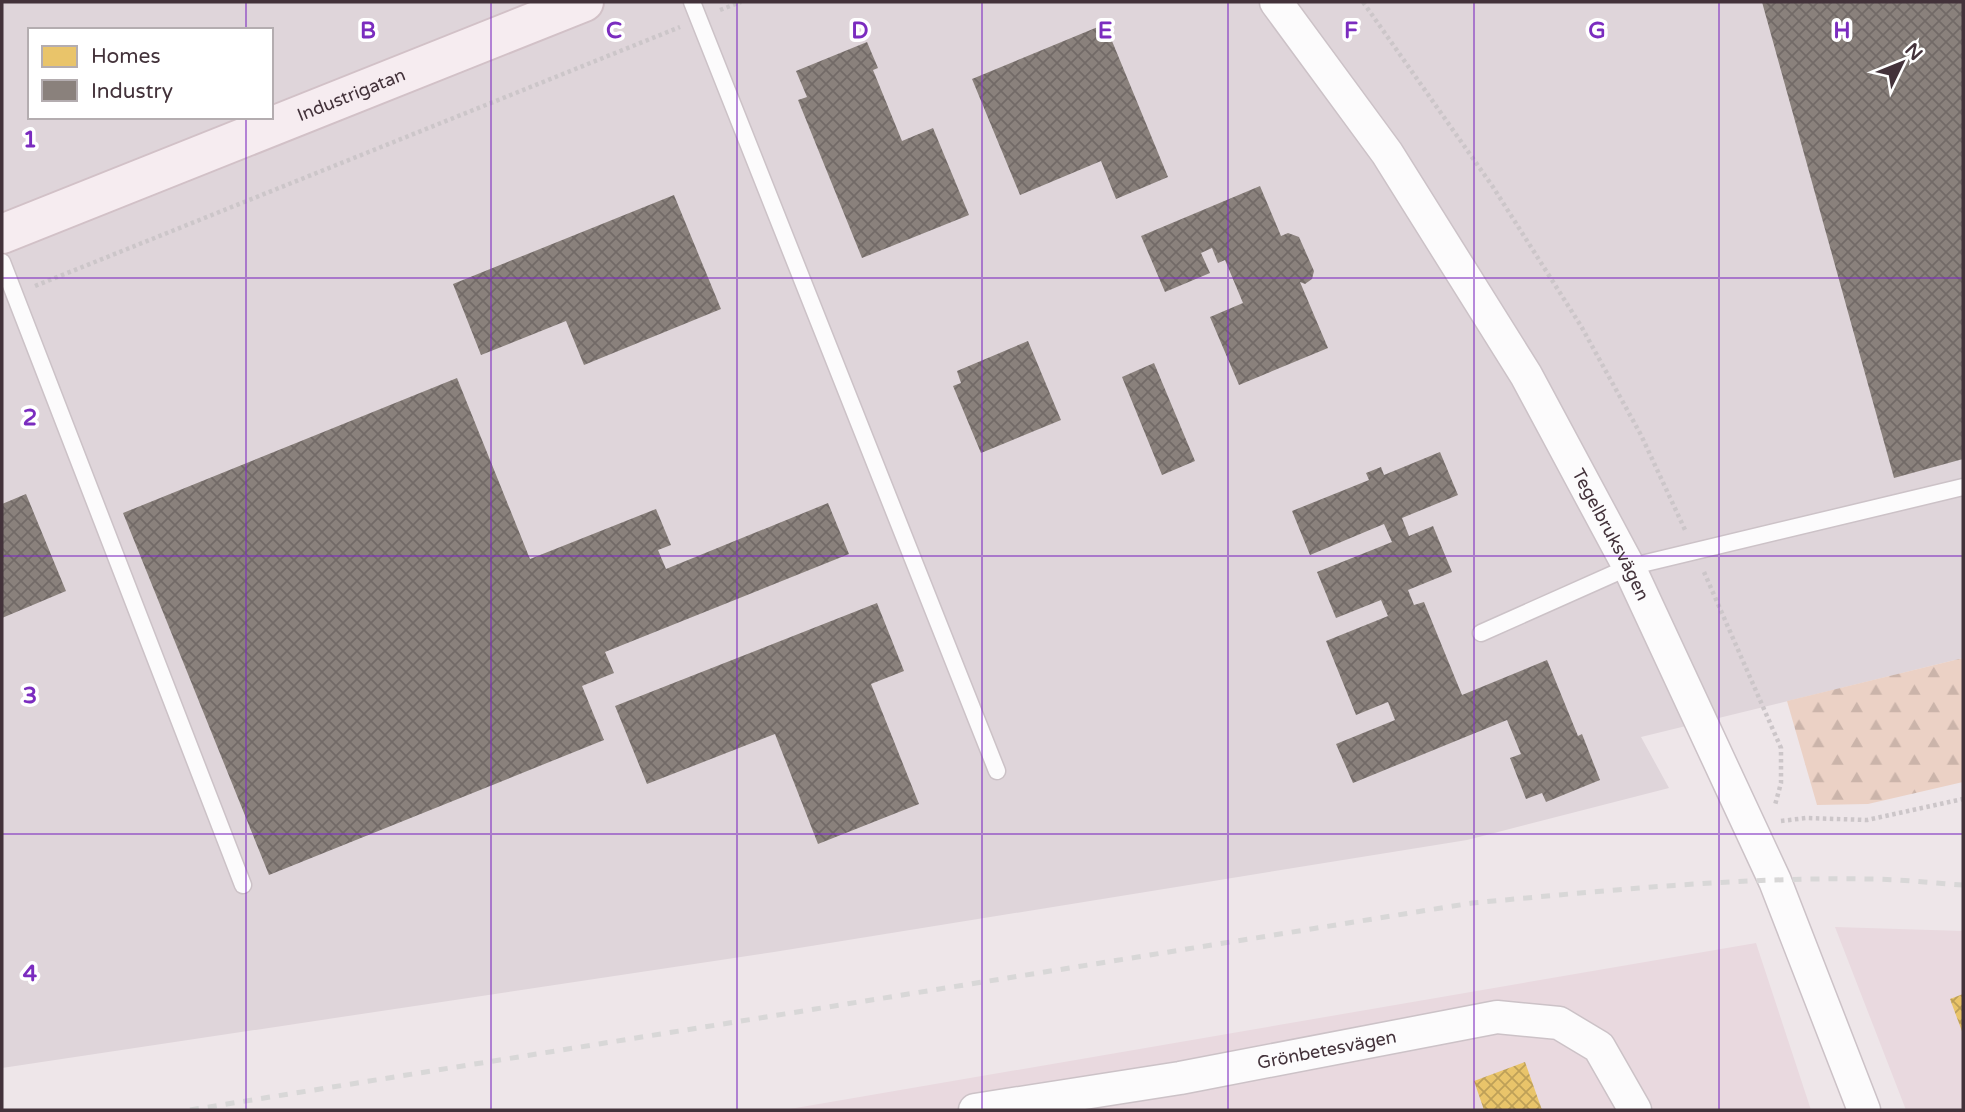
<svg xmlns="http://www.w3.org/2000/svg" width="1965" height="1112" font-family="'Varela Round',sans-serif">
<defs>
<pattern id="forest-firs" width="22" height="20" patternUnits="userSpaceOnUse" patternTransform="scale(1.75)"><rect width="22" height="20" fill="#ebd1c5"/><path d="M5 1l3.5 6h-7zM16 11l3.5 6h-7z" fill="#cbb4aa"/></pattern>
<pattern id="homes-cross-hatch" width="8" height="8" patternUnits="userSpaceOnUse" patternTransform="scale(1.75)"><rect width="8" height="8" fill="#e9c46a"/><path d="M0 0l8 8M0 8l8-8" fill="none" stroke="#bea058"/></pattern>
<pattern id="industry-cross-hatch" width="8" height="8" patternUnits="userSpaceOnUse" patternTransform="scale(1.75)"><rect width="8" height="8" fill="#8a817c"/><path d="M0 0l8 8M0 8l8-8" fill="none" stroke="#726a67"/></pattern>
</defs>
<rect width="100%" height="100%" fill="#eee6e9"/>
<!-- residential -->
<path fill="#e9d9df" d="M1835,927l128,4v179h-57z
M1756,943l55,167h-1027z"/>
<!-- industrial -->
<path fill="#dfd5da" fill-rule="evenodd" d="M2,2h1961v656l-322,79 28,51 -202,52 -693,112 -772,116zM30,30h241v87h-241z"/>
<!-- forest -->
<path fill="url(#forest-firs)" d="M1963,658v124l-95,22 -51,1 -30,-104z"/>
<!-- homes -->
<path fill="url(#homes-cross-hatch)" d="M1963,994v40l-13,-35z
M1525,1062l17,48h-58l-10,-29z"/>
<!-- industry -->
<path fill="url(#industry-cross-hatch)" d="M1762,2h201v457l-69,19z
M1105,24l63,153 -52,22 -15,-38 -81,34 -48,-116z
M867,42l11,26 -5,2 29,71 31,-13 36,87 -107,43 -64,-158 9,-3 -11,-26z
M1260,186l21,50 7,-3 11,4 15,34 -2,8 -7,5 -5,-2 28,66 -89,37 -29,-68 33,-14 -18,-43 -7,3 -6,-15 -11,5 9,20 -45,19 -24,-56z
M674,195l47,114 -137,56 -18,-44 -85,34 -28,-71z
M1028,341l33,79 -80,33 -28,-67 8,-3 -4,-12z
M1154,363l41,98 -33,14 -40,-98z
M457,378l73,181 126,-50 15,36 -13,5 8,19 162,-66 21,51 -244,98 9,21 -32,13 22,54 -335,135 -146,-362z
M1440,452l18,43 -56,23 7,18 24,-10 19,46 -44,18 6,15 10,-3 38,93 85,-35 31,76 4,-2 18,46 -54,22 -4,-9 -16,6 -16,-41 11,-4 -14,-34 -154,63 -17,-39 59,-24 -7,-18 -32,13 -30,-74 62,-25 -7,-16 -45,18 -19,-46 75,-30 -8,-18 -74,31 -18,-44 77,-31 -3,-7 15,-6 3,8z
M26,494l40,97 -64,27v-114z
M877,603l27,68 -33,13 48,120 -101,40 -43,-110 -128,50 -32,-78z"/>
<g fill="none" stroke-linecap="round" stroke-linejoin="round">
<!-- lane casing -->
<g stroke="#ccc2c7" stroke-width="19">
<path id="lane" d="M692,2l305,769
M2,262l241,623
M1481,633l148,-66 334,-80"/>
</g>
<!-- street casing -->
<g stroke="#ccc2c7" stroke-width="35">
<g id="street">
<path id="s1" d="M1276,2l111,151 139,222 103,192 146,314 89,229"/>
<path id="s2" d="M975,1110l205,-32 317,-61 62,6 40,24 36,63"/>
</g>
</g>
<!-- secondary casing -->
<g stroke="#d2c1c7" stroke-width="42">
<g id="secondary">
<path id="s3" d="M2,234l582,-232"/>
</g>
</g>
<!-- path -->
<path stroke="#ccc6c9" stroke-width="4.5" stroke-dasharray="3.5 3.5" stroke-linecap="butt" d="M1363,2l130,185 88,139 60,109 45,97
M720,10l21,-8
M35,286l645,-259
M1704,572l77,176v35l-6,22
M1781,821l25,-3 61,2 96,-21"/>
<!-- lane -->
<use href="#lane" stroke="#fcfbfc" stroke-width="16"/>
<!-- street -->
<use href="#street" stroke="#fcfbfc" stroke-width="32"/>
<!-- secondary -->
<use href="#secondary" stroke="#f6ecf0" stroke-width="38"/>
<!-- rail -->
<path stroke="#d8d7d7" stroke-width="5" stroke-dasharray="9 9" stroke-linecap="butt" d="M190,1110l1282,-207c131,-12 263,-26 395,-24 32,0 64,4 96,6"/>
</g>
<!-- grid -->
<path fill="none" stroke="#7b2cbf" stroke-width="2" stroke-opacity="0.55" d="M246,2v28M491,2v1108M737,2v1108M982,2v1108M1228,2v1108M1474,2v1108M1719,2v1108M246,117v993M2,278h1961M2,556h1961M2,834h1961"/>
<g text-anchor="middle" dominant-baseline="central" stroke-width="7" stroke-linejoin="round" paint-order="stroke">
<!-- street labels -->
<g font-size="18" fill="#43323a" stroke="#fff">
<text stroke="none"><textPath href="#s3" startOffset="376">Industrigatan</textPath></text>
<text stroke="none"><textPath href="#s1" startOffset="630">Tegelbruksvägen</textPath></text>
<text stroke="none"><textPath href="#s2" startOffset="357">Grönbetesvägen</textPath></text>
</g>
</g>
<g font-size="23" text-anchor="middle" font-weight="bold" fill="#7b2cbf" stroke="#fff" stroke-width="7" stroke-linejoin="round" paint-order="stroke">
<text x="368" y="38">B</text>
<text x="614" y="38">C</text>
<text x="860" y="38">D</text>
<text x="1105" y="38">E</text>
<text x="1351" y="38">F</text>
<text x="1597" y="38">G</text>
<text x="1842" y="38">H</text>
<text x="30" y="147">1</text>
<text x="30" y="425">2</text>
<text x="30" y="703">3</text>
<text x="30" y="981">4</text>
</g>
<!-- border -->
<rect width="1965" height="1112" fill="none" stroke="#43323a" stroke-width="7"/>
<!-- legend -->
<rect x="28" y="28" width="245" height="91" fill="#ffffff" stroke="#b4adb0" stroke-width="2"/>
<rect x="42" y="46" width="35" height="21" fill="#e9c46a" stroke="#b4adb0" stroke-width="2"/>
<text x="91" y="63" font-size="21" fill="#43323a">Homes</text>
<rect x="42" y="80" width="35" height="21" fill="#8a817c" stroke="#b4adb0" stroke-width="2"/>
<text x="91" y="98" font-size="21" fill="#43323a">Industry</text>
<!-- north arrow -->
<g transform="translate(1902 63) rotate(47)" stroke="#ffffff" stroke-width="5" paint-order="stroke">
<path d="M0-5L12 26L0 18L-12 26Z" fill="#43323a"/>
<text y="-10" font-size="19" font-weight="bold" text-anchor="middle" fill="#43323a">N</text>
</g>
</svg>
